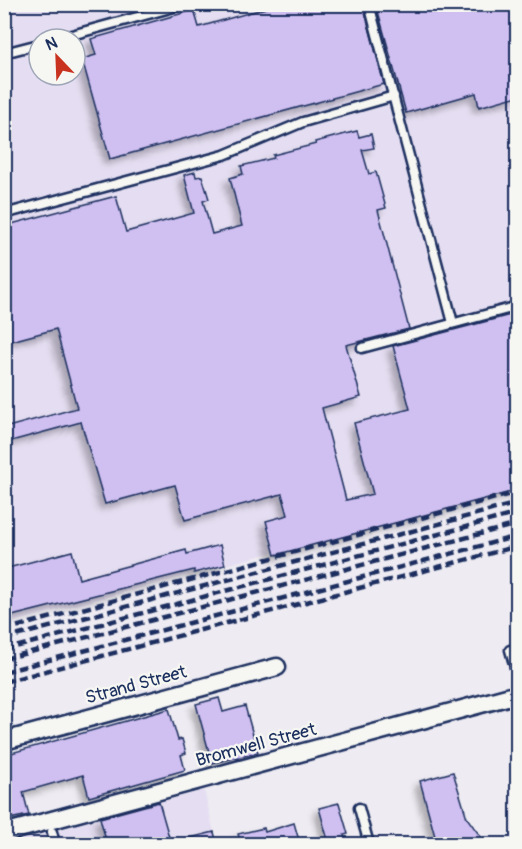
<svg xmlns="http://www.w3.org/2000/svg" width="522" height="849" font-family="Pangolin,sans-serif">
<defs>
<filter id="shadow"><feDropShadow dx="-5.5" dy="5.5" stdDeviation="3" flood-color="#0004"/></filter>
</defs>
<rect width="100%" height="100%" fill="#eeebf2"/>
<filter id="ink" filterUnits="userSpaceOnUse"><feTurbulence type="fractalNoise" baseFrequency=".0167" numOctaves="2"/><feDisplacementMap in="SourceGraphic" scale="12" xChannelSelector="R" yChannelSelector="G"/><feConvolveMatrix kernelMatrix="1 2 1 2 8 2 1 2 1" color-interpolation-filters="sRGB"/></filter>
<g filter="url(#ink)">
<!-- built -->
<path fill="#e5def2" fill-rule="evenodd" d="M5,5h512v485l-243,62 -261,70 -1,-3 -3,1v3l-4,1zM39,39h36v36h-36z
M204,790l12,50 -16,4h-194z"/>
<!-- building -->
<path fill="#d0c0f1" stroke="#1b2f5e" stroke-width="1.5" filter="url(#shadow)" d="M280,4h83l21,80 -274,75 -28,-100 14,-4 -5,-16 103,-29 5,17z
M376,4h142v92l-39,11 -3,-14 -70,20z
M357,131l2,6 12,-3 3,14 -12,2 7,24 7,-2 10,36 -8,2 31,119 -63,16 15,52 -39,11 24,92 27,-6 -19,-71 56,-14 -17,-63 125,-33v177l-243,65 -9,-34 22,-6 -6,-21 -97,26 -10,-35 -70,19 -24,-82 -77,21v-15l73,-20 -21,-79 -52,14v-117l112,-30 10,36 68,-19 -10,-38 11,-3 1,5 6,-1 7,23 -6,2 9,33 30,-8 -12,-48 13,-4 -2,-8 33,-8 -1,-3 43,-11 -1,-2z
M220,545l5,20 -31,8v-3l-190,48v-49l68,-18 7,28 107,-29 1,4z
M219,698l4,14 22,-6 13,47 -46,10 -16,-59z
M169,709l9,31 4,-1 4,14 -5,2 4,15 -96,27 -6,-22 -60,17 6,23 -25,5v-65z
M453,772l14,46 19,26h-49l-17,-63z
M159,802l12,42h-64l-7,-26z
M339,803l9,31 -4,1 2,9h-17l-10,-36z
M294,823l6,21h-59l-3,-10 26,-6 1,4z
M214,832l3,12h-35v-4z"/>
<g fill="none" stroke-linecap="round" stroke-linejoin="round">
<!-- lane casing -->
<g stroke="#1b2f5e" stroke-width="13">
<path id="lane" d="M369,4l84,319
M57,39l128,-35
M4,53l35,-9
M4,214l220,-59 79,-33 91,-26
M362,348l156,-42
M510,650l8,28
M359,808l10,36
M52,832l3,12"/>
</g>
<!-- street casing -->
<g stroke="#1b2f5e" stroke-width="21">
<path id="street" d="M4,741l273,-74
M4,833l514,-139"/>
</g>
<!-- lane -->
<use href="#lane" stroke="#f6f6f2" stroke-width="8"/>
<!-- street -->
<use href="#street" stroke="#f6f6f2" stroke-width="16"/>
<!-- rail -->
<path stroke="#1b2f5e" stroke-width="4.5" stroke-dasharray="9 4.5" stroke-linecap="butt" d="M4,630l514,-138
M4,639l514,-136
M4,650l514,-137
M4,659l514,-135
M4,672l514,-136
M4,682l514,-136"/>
</g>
</g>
<g text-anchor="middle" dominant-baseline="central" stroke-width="4.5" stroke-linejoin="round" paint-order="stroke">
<!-- street labels -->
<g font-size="18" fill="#1b2f5e" stroke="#f6f6f2">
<text transform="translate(136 685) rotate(-15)">Strand Street</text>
<text transform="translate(256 745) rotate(-15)">Bromwell Street</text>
</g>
</g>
<!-- margin -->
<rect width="522" height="849" fill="none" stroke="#f6f6f2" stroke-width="24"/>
<rect x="12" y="12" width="498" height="825" fill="none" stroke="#1b2f5e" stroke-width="2" filter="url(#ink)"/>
<!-- north arrow -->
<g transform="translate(57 57) rotate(337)"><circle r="28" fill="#f6f6f2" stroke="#9ea6b7" stroke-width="1.5"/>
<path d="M0-4.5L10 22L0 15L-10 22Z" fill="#c8321e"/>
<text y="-9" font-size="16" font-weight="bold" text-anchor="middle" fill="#1b2f5e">N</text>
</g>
</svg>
